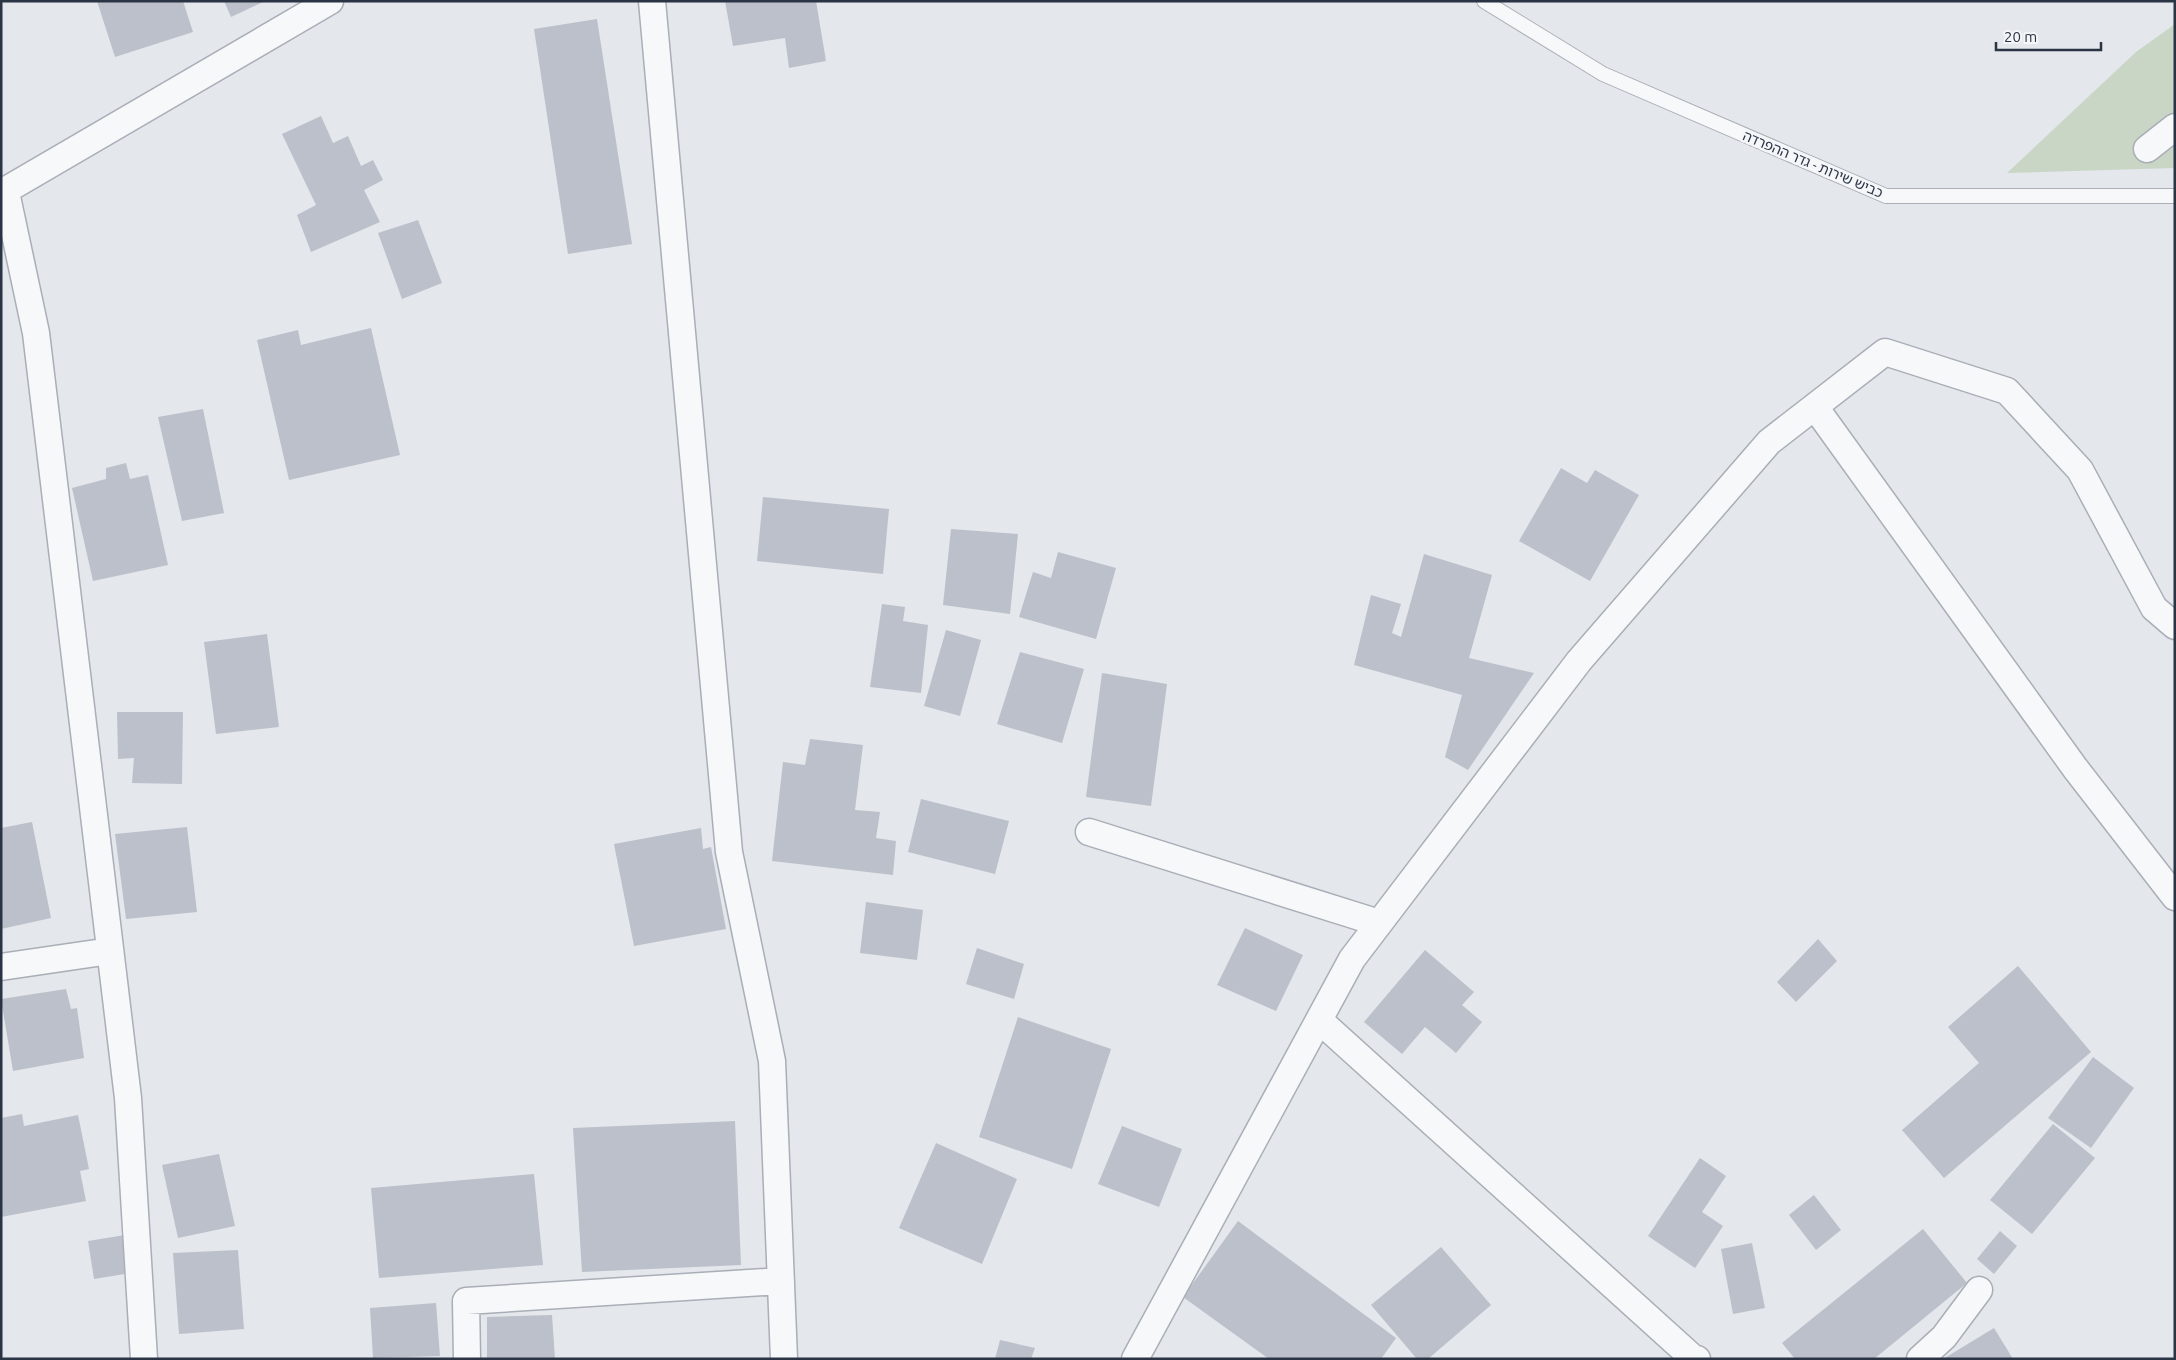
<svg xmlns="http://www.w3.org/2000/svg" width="2176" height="1360" font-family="Ubuntu,'Noto Sans Hebrew',sans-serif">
<rect width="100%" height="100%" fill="#e4e7ec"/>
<!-- green -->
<path fill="#c9d6c5" d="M2175,24v144l-168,5 129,-121z"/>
<!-- building -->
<path fill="#bbc0ca" d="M97,1h86l10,31 -78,25z
M224,1h41l-34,16z
M725,1h91l10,60 -37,7 -4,-30 -52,8z
M597,19l35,225 -64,10 -34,-225z
M321,116l12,27 15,-7 13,30 12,-6 10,20 -19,10 16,32 -69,30 -14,-37 19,-10 -34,-71z
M418,220l24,63 -40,16 -24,-66z
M371,328l29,127 -111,25 -32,-140 41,-10 3,15z
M203,409l21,104 -42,8 -24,-104z
M126,463l4,16 18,-4 20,90 -75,16 -21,-93 34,-9v-11z
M1561,468l26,15 8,-13 44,25 -49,86 -71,-40z
M763,497l126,12 -6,65 -126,-13z
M951,529l67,5 -8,80 -67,-9z
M1058,552l58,16 -20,71 -77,-22 14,-45 18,6z
M1424,554l68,21 -23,83 65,15 -66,97 -23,-13 17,-62 -108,-30 17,-70 30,9 -9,29 9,4z
M882,604l23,3 -2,14 25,4 -7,68 -51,-6z
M946,630l35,10 -21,76 -36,-10z
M267,634l12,93 -63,7 -12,-92z
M1020,652l64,17 -22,74 -65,-19z
M1102,673l65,11 -16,122 -65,-9z
M117,712h66l-1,72 -50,-1 2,-25 -16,1z
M810,739l53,6 -8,65 25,2 -4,26 20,3 -3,34 -121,-14 11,-99 22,3z
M921,799l88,22 -14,53 -87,-22z
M32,822l19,96 -50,11v-101z
M187,827l10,85 -71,7 -11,-85z
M701,828l2,21 8,-2 15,82 -92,17 -20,-102z
M866,902l57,8 -6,50 -57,-7z
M1245,928l58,27 -27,56 -59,-26z
M1818,939l19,22 -41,41 -19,-20z
M977,948l47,16 -10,35 -48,-15z
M1425,950l49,42 -12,13 20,17 -26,31 -31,-26 -23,27 -38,-32z
M2018,966l73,86 -147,126 -42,-48 77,-67 -31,-36z
M66,989l5,20 6,-1 7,50 -71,13 -12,-72z
M1018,1017l93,32 -39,120 -93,-32z
M2093,1057l41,31 -43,60 -43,-30z
M22,1114l2,12 54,-11 11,54 -9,2 6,30 -85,16v-99z
M735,1121l6,144 -159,7 -9,-144z
M2053,1124l42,34 -63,76 -42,-34z
M1122,1126l60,23 -23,58 -61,-23z
M936,1143l81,36 -35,85 -83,-36z
M219,1154l16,72 -57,12 -16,-73z
M1700,1158l26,18 -24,36 21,14 -28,42 -47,-32z
M534,1174l9,91 -164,13 -8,-90z
M1814,1195l27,35 -25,20 -27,-35z
M1238,1221l158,117 -15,21h-112l-86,-62z
M1923,1229l44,54 -93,76h-79l-13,-16z
M2000,1231l17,15 -23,28 -17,-15z
M125,1235l6,38 -37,6 -6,-38z
M1752,1243l13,65 -32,6 -12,-65z
M1441,1247l50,58 -63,54h-11l-46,-54z
M238,1250l6,79 -65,5 -6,-81z
M436,1303l4,53 -67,2 -3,-50z
M552,1315l3,44h-68v-42z
M1994,1328l19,31h-70z
M1000,1340l35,8 -4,11h-36z"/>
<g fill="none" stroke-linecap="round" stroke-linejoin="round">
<!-- lane casing -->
<g stroke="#a9aeb7" stroke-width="16">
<path id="lane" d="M1484,1l119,73 283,122h289"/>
</g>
<!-- street casing -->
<g stroke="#a9aeb7" stroke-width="29">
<path id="street" d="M652,1l77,851 43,209 12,298
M2147,149l28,-22
M6,192l30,141 92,765 16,261
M1,193l329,-192
M1815,407l260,361 100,129
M1089,832l290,91
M1,967l109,-16
M1319,1020l374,338 4,1
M467,1359l-1,-58 315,-20
M1135,1359l217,-400 227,-298 190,-219 116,-90 122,39 73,79 74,138 21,18
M1920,1359l24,-22 35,-47"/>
</g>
<!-- lane -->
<use href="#lane" stroke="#f7f8fa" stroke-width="14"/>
<!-- street -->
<use href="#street" stroke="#f7f8fa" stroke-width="26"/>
</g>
<g text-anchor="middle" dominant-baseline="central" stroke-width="5" stroke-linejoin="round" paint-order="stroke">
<!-- street labels -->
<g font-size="14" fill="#2b3445" stroke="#f4f6f9">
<text transform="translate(1813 164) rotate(23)">כביש שירות - גדר ההפרדה</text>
</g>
</g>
<!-- border -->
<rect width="2176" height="1360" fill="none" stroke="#2b3445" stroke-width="5"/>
<!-- scale -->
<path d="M1996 42v8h105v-8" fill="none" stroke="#2b3445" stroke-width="2.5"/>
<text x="2004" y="42" font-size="15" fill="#2b3445" stroke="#f4f6f9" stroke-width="4" paint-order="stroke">20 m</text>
</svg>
